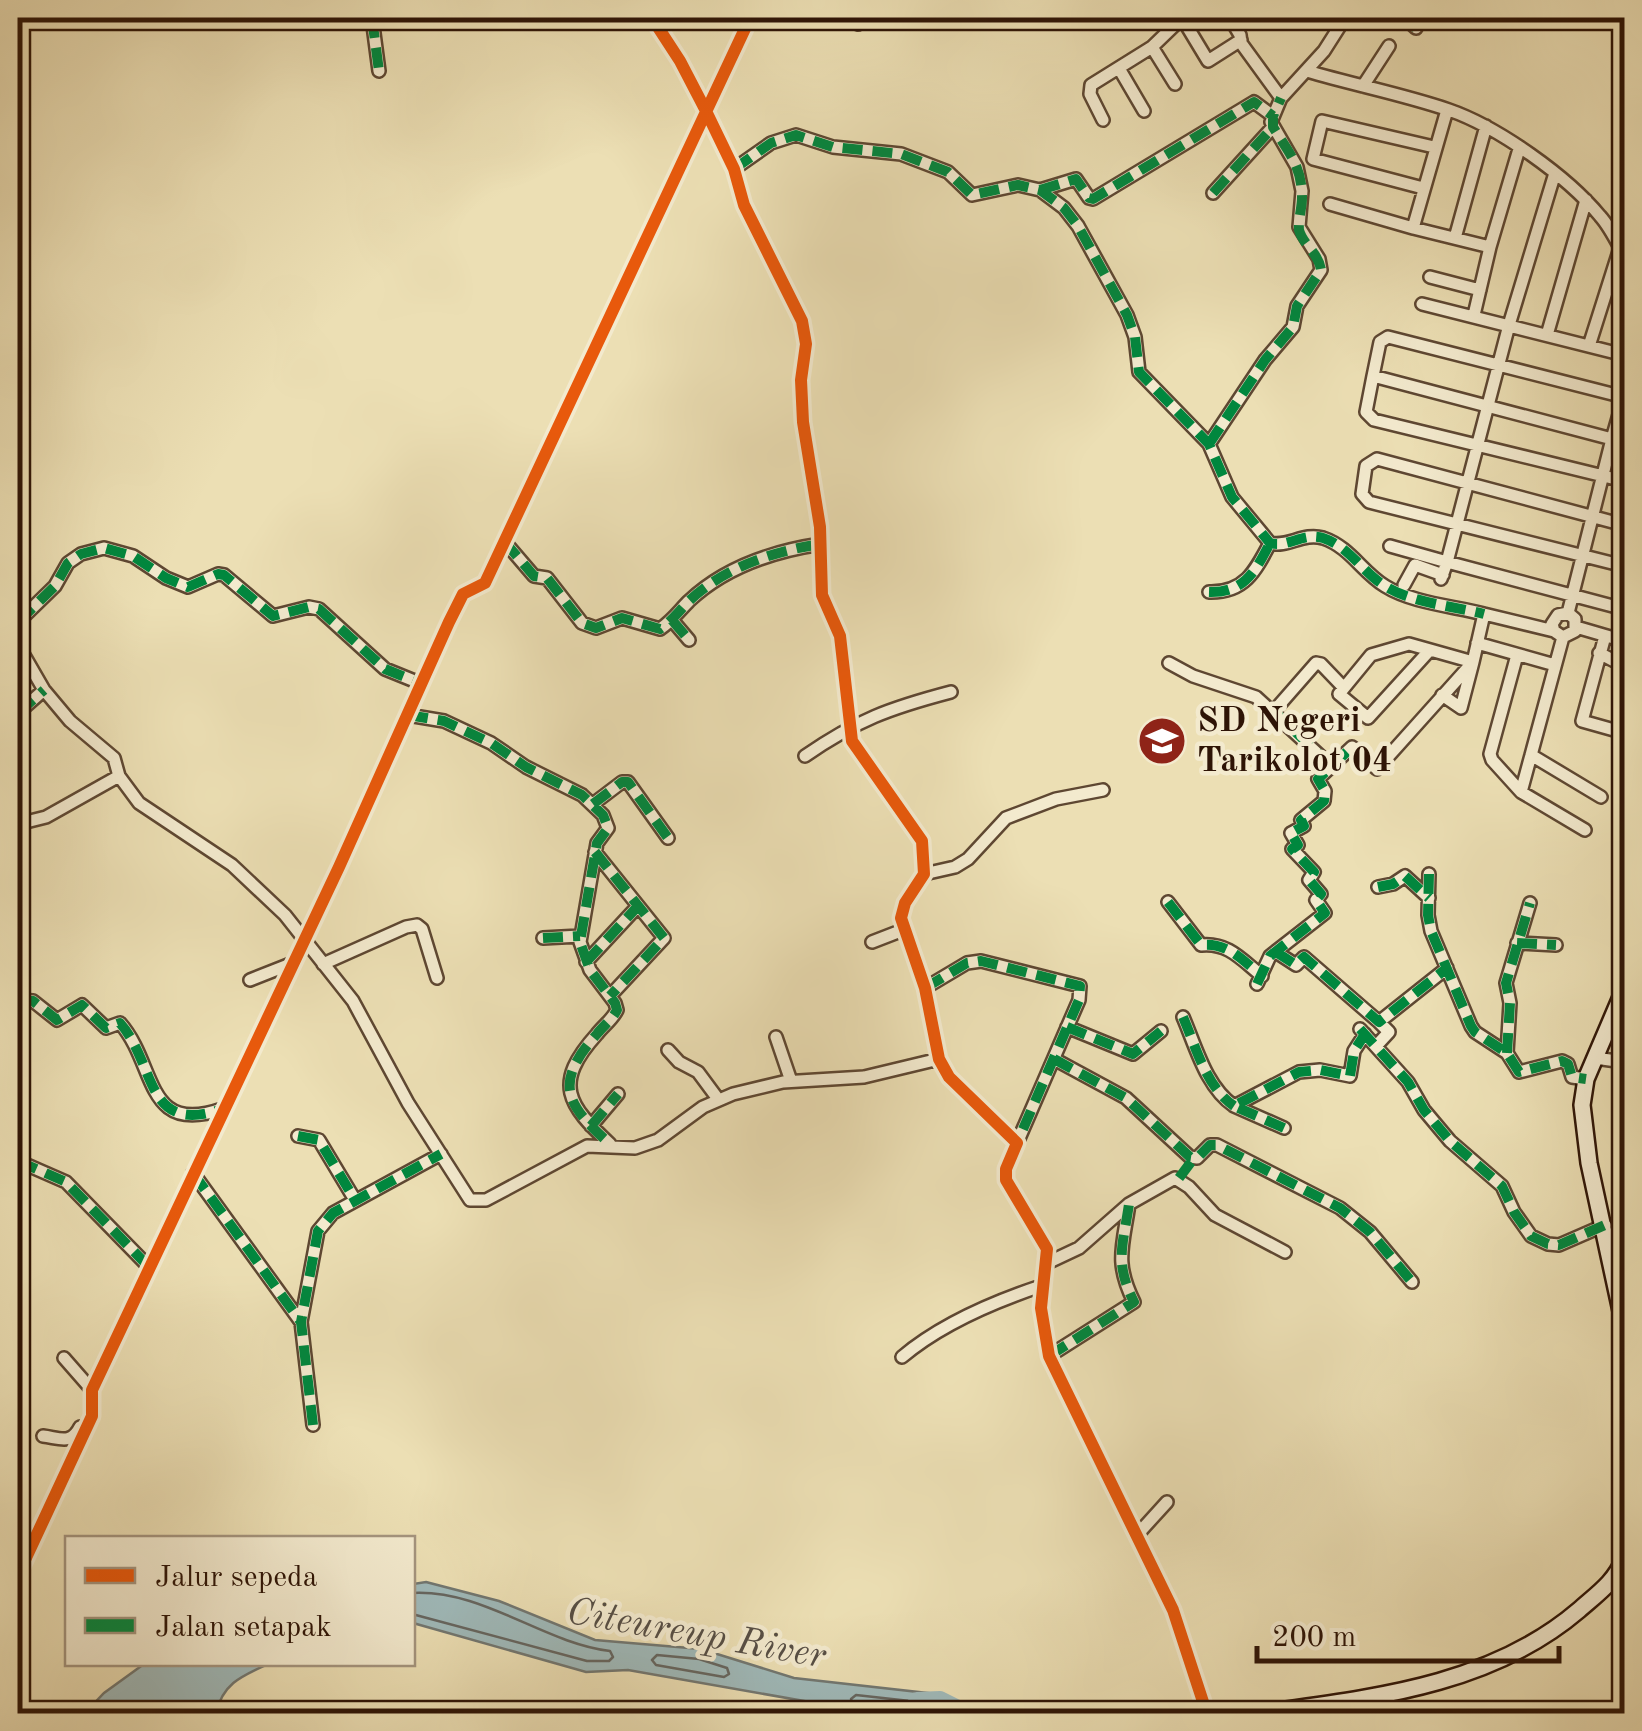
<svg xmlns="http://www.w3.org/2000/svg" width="1642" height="1731" font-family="'Old Standard TT',serif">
<rect width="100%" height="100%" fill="#ecdfb4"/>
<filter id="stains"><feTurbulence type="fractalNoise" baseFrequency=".002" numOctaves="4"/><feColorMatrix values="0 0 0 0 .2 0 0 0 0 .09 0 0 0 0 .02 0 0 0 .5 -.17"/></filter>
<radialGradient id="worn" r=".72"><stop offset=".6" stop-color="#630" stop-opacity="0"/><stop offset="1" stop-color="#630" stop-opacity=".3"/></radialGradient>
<!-- water -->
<path fill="#9fb9b9" stroke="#727771" stroke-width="2.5" d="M426,1582l73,19 96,39 106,9 93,29 142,16 11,19h-75l-244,-43 -42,2 -173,-49v-39z
M144,1664h124c-26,12 -45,19 -52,49h-131l19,-20z"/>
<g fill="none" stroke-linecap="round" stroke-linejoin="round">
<!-- shore -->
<path stroke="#666660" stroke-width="2.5" d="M412,1593c71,-4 131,50 198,58l3,6 -4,4h-22l-175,-47
M657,1655l42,4 28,9 2,6 -5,3 -68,-12 -4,-5z
M855,1714l-4,-15 5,-4 72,8 8,11"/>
<!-- river -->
<path stroke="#9fb9b9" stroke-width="18" d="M917,1701l23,-1 28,14"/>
<!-- street casing -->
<g stroke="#5e4732" stroke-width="16">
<path id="street" d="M372,18l7,53
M652,18l28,43 26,50 28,58 10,36 58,116 4,23 -5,36 2,42 17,105 2,68 18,41 12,105 70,100 2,33 -19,29 -4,15 24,70 14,71 10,18 68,66 -11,26v11l41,69 -6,59 8,48 124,254 34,104
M1230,18l10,17 1,8 40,55
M1405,18l11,10
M195,19l5,-1
M554,21l8,-3
M858,24l8,-6
M1152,47l23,37
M1120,70l24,41
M1307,71c47,14 95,23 142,39 49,17 118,66 151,106 10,11 17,26 24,39
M1363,86l26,-40
M1447,110l-34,118 77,19
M1103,120l-13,-26 1,-9 61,-38 30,-29 26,43 33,-21
M734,169l37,-26 25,-8 37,12 68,7 47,18 24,23 46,-10 22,5 24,18 14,18 49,89 8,22 4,35 70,72 23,53 38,46c18,5 33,-11 53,-5 27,9 39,34 62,48 27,17 68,20 99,28
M1555,173l-46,152 -62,237 177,47
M1423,188l-110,-29 9,-38 112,26
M1040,190l36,-11 13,19 4,1 161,-97 19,14
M1213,193l60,-66
M1330,204l83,24
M1455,238l31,-112
M1430,277l50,13
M1422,304l202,51
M1474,315l16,-68 29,-98
M1547,335l39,-135
M1589,346l31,-98
M1373,376l-7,36 8,8 250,61
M1624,393v4l-12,42 -239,-63 7,-34 8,-5 236,60
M1209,444l56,-84 28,-33 4,-21 24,-36 -2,-11 -20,-32 3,-36 -5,-24 -26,-45 10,-24 43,-47 21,-33
M1624,525l-247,-66 -11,7 -4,28 7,8 255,64
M504,541l30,35 13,2 35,45 14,5 26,-10 38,11c12,-8 19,-18 29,-28 36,-34 85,-50 132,-57
M1390,546l57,16 -6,17
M1404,585l11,-20 28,10
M1209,592c35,1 46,-20 61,-49
M1568,613l44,-174 12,3
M672,620l17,20
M18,622l37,-36 13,-23 13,-9 23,-6 29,8 33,22 22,9 30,-13 6,1 49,41 36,-9 10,2 66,60 37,15
M1576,627l48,14
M1605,636l-23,85 32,9 10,-7
M1477,643l78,22
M18,645l26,45 26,31 44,37 5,18 20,27 93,62 53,50 68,86 55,102 62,97h16l101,-54 48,2 23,-8 45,-33 30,-13 50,-12 81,-5 75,-18
M1429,651l-61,67 -29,-24 32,-39 38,-11 64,18 -12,46 -19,-13
M1599,653l25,13
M1517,655l-27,99 2,6 29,32 64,38
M1169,663l24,13 63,21 74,68
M1274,711l42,-48 5,1 23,24
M18,713l26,-23
M408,715l36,6 47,22 35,24 56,28 21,20 5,13 -11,15 -17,99 10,28 25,33 2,7c-5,10 -13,15 -20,24 -45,50 -29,71 13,110
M1531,755l70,42
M805,756c52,-36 85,-48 146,-64
M1521,792l42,-155
M593,804l29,-22h6l40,56
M18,824l28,-7 73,-41
M595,852l69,86 -54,58
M924,874l31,-7 13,-8 38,-41 50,-19 47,-9
M1429,874l-1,41 3,16 40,95 4,6 32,21 12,19 43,-11 6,3 4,13 14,2
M1378,887l15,-3 12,-8 24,22
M1168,902l33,43c27,-3 41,15 61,31
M543,938l37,-2
M872,942l31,-12
M1517,943l39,2
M1276,952l20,13 8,-8 75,65 68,-54
M586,962l52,-56
M323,964l83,-37 11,-2 5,4 15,49
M250,980l43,-17
M1257,984l13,-28 55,-43 -9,-13 5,-6 -12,-14 5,-8 -22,-23 6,-4 -7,-12 13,-7 -3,-6 23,-19 1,-10 -7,-12 34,-32 25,22 96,-107 11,-48 70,17 9,6 12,-6v-12l-7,-6 -10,2 -6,9 2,7
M925,988l42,-25 14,-2 99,25 -1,14 -62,143
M18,1000l15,1 24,19 25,-15 24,23 14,-5c37,42 24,113 102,86
M1183,1017c13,30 23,70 51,89
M1067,1027l66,27 28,-23
M1360,1029l48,53 16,28 26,31 52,45 12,26 17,24 17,8 11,1 46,-20
M776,1037l15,44
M1377,1045l12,-13 -10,-10
M668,1050l11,12 19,10 20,27
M1507,1053l3,-50 -4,-20 24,-80
M1595,1058l29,4
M1054,1059l72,39 64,59 7,1 13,-13h7l123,63 30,24 42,50
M591,1126l27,-32
M1284,1128l-50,-22 65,-34 21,-2 30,6 4,-25 11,-17
M298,1136l21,4 36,60
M18,1161l48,21 84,86
M193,1173l108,149
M1045,1264l34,-16 50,-44 46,-26 14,9 26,28 70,37
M1049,1356l85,-54c-20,-40 -11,-56 -5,-98
M902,1357c39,-33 91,-55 139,-71
M64,1358l28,32
M313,1425l-12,-103 17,-91 15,-18 108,-59
M43,1436c17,2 28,9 37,-9
M1137,1535l30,-33
M18,1575l74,-159v-26l247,-523 110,-245 14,-28 22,-11 265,-565"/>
</g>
<!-- secondary casing -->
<g stroke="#2e1406" stroke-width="20">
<path id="secondary" d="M1624,990l-38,89 -4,26 7,58 35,162
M1256,1714c113,-16 233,-27 323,-104 18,-16 36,-28 45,-51"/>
</g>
<!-- street -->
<use href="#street" stroke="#f3eace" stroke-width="11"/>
<!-- secondary -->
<use href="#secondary" stroke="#f3eace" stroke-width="15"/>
<!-- quiet -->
<path stroke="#00873e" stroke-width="10" stroke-dasharray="20 10" stroke-linecap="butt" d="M372,18l7,53
M1405,18l11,10
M195,19l5,-1
M858,24l8,-6
M734,169l37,-26 25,-8 37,12 68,7 47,18 24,23 46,-10 22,5 24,18 14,18 49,89 8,22 4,35 70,72 23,53 38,46c18,5 33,-11 53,-5 27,9 39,34 62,48 27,17 68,20 99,28
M1040,190l36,-11 13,19 4,1 161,-97 19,14
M1213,193l60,-66
M1209,444l56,-84 28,-33 4,-21 24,-36c-2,-17 -18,-25 -22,-40 -1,-10 3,-22 3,-32 0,-32 -13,-45 -29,-71v-11l8,-18
M504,541l30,35 13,2 35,45 14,5 26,-10 38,11c12,-8 19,-18 29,-28 36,-34 85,-50 132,-57
M1209,592c35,1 46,-20 61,-49
M672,620l17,20
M18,622l37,-36 13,-23 13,-9 23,-6 29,8 33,22 22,9 30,-13 6,1 49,41 36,-9 10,2 66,60 37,15
M18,649l1,-1
M1274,711l56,54
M18,713l26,-23
M408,715l36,6 47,22 35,24 56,28 21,20 5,13 -11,15 -17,99 10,28 25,33 2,7c-5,10 -13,15 -20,24 -46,51 -29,72 14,111
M593,804l29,-22h6l40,56
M595,852l69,86 -54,58
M1429,874l-1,41 3,16 40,95 4,6 32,21 12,19 43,-11 6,3 4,13 14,2
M1378,887l15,-3 12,-8 24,22
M1168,902l33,43c27,-3 41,15 61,31
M543,938l37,-2
M1517,943l39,2
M1276,952l20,13 8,-8 75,65 68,-54
M586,962l52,-56
M1257,984l13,-28 55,-43 -9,-13 5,-6 -12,-14 5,-8 -22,-23 6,-4 -7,-12 13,-7 -3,-6 23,-19 1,-10 -7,-12 34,-32 25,22
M925,988l42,-25 14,-2 99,25 -1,14 -62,143
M18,1000l15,1 24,19 25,-15 24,23 14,-5c37,42 24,113 102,86
M1183,1017c13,30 23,70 51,89
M1067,1027l66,27 28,-23
M1360,1029l48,53 16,28 26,31 52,45 12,26 17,24 17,8 11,1 46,-20
M1507,1053l3,-50 -4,-20 24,-80
M1054,1059l72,39 64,59 7,1 13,-13h7l123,63 30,24 42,50
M591,1126l27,-32
M1284,1128l-50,-22 65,-34 21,-2 30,6 4,-25 11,-17
M298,1136l21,4 36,60
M18,1161l48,21 84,86
M193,1173l108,149
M1179,1178l15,-20
M1049,1356l85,-54c-20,-40 -11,-56 -5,-98
M313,1425l-12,-103 17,-91 15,-18 108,-59"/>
<!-- cycleway casing -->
<g stroke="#f3eace" stroke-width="19">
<path id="cycleway" d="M652,18l28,43 26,50 28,58 10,36 58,116 4,23 -5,36 2,42 17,105 2,68 18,41 12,105 70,100 2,33 -19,29 -4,15 24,70 14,71 10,18 68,66 -11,26v11l41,69 -6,59 8,48 124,254 34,104
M18,1575l74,-159v-26l247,-523 110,-245 14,-28 22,-11 265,-565"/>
</g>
<!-- cycleway -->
<use href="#cycleway" stroke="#e8590c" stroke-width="12"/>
</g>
<!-- icons -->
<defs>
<g id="school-disc" transform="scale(2.5)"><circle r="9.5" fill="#8f2418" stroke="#f3eace"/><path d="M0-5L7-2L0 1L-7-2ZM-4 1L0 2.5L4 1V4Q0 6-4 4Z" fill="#fff"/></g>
</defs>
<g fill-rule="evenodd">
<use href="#school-disc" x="1162" y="741"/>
</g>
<g text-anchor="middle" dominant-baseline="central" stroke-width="9" stroke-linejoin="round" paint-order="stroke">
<!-- poi labels -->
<g font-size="35" font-weight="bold" fill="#2e1406" stroke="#f3eace" text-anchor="start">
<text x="1197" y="721">SD Negeri<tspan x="1197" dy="40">Tarikolot 04</tspan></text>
</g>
<!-- water labels -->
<g font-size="38" font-style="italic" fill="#564e45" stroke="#f3eace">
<text transform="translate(696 1635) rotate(10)">Citeureup River</text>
</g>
</g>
<!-- margin -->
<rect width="1642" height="1731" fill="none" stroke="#ecdfb4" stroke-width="60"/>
<rect x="20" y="20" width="1602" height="1691" fill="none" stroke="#2e1406" stroke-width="5"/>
<rect x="30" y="30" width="1582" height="1671" fill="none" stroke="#2e1406" stroke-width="2.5"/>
<!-- legend -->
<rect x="65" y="1536" width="350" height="130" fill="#f3eace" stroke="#a4947e" stroke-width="2.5"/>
<rect x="85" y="1568" width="50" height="15" fill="#e8590c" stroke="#a4947e" stroke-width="2.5"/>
<text x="155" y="1586" font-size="30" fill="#2e1406">Jalur sepeda</text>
<rect x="85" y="1618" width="50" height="15" fill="#00873e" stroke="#a4947e" stroke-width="2.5"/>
<text x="155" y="1636" font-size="30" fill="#2e1406">Jalan setapak</text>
<!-- scale -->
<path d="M1257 1646v15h302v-15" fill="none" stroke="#2e1406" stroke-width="5"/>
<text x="1272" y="1646" font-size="30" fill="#2e1406" stroke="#f3eace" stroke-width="8" paint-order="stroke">200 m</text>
<rect width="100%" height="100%" filter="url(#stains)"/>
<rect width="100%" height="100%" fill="url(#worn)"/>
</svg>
